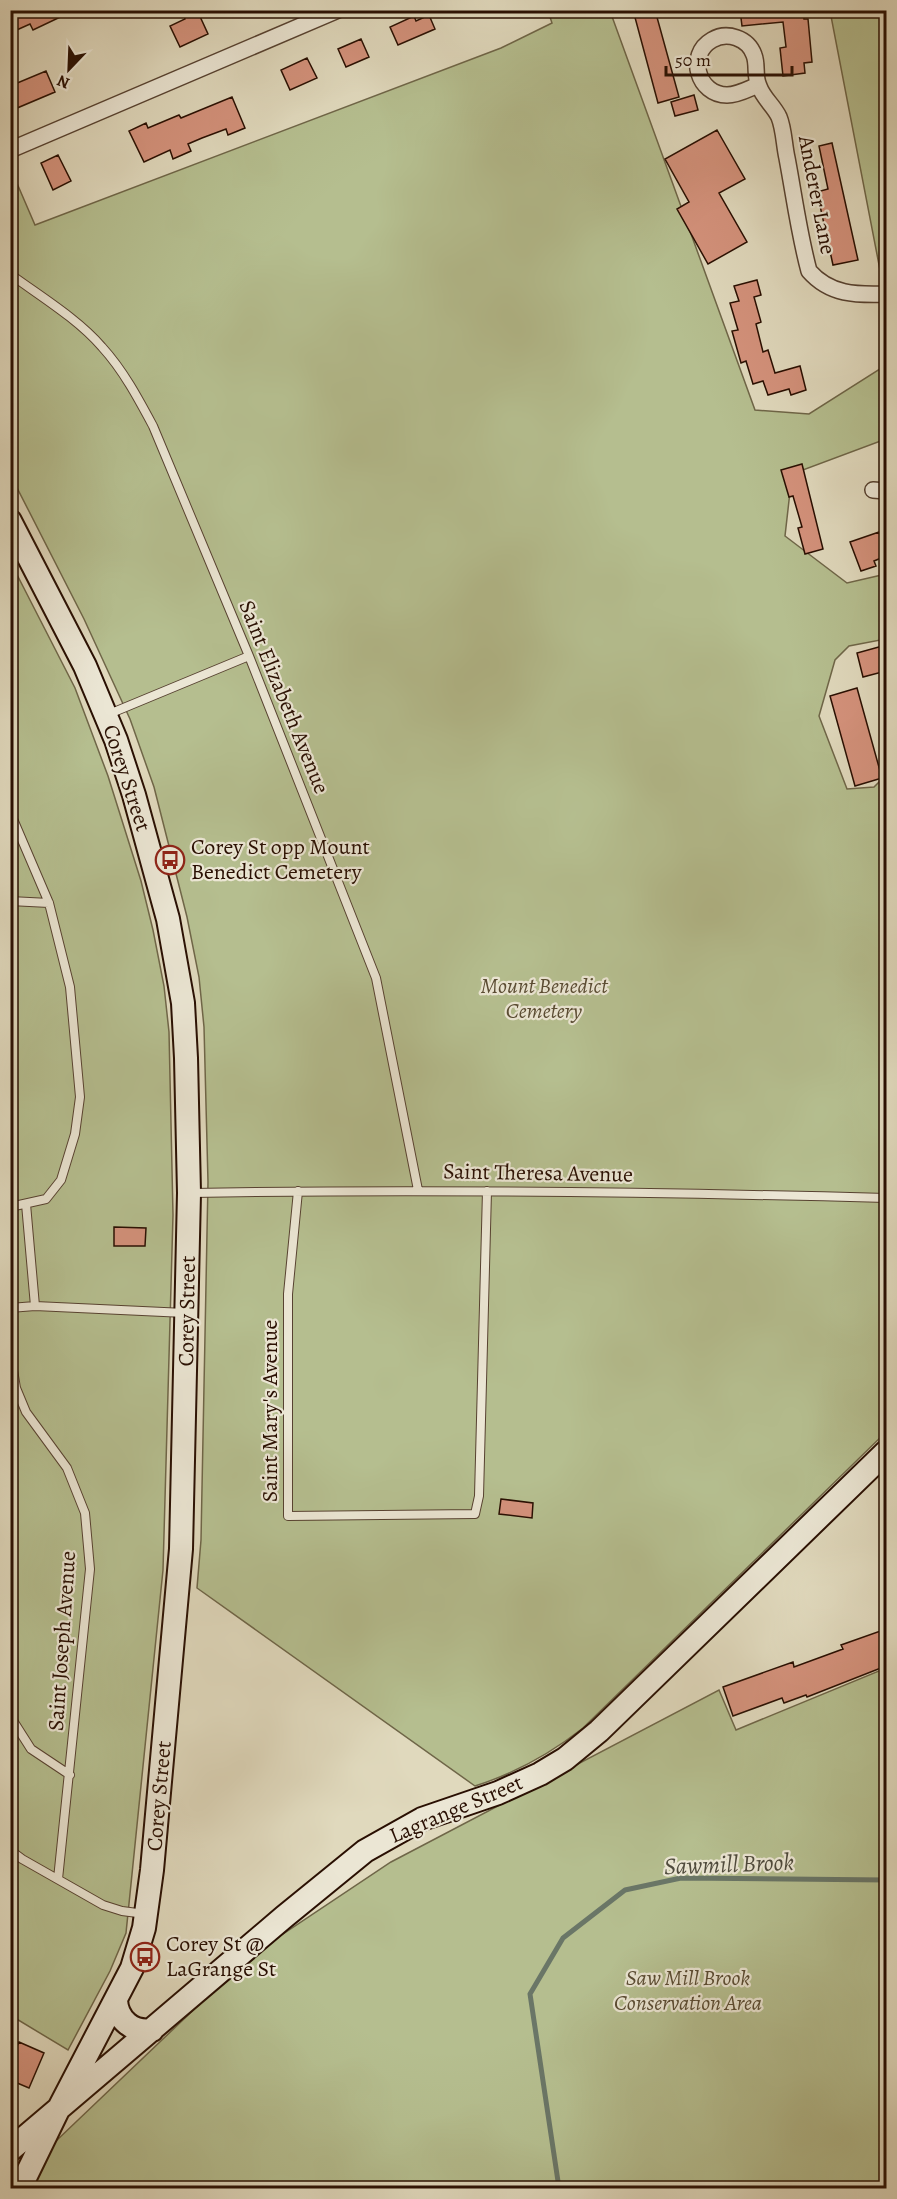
<svg xmlns="http://www.w3.org/2000/svg" width="897" height="2199" font-family="Alegreya,serif">
<rect width="100%" height="100%" fill="#e0d9bd"/>
<filter id="stains"><feTurbulence type="fractalNoise" baseFrequency=".00333" numOctaves="4"/><feColorMatrix values="0 0 0 0 .2 0 0 0 0 .09 0 0 0 0 .02 0 0 0 .5 -.17"/></filter>
<radialGradient id="worn" r=".72"><stop offset=".6" stop-color="#630" stop-opacity="0"/><stop offset="1" stop-color="#630" stop-opacity=".3"/></radialGradient>
<!-- green -->
<path fill="#b5be8f" stroke="#6f6648" stroke-width="1.5" d="M548,11h62l145,399 54,4 77,-49v74l-94,35 -7,62 62,47 39,-9v65l-37,7 -14,14 -16,56 28,73 27,-2 12,-12v657l-303,296c-33,26 -67,45 -108,58l-278,-198 4,-48 7,-358 -4,-155 -5,-50 -12,-60 -33,-130 -24,-68 -46,-100 -73,-143 -1,-300 3,-2 22,51 466,-177 51,-25z
M830,11h49l7,30v260z
M10,561l65,127 33,88 33,105 12,49 11,56 5,46 4,183 -10,355 -37,363 -16,38 -42,79 -58,-35z
M886,1668v520h-874l1,-6 237,-226 141,-94 328,-172 17,40z"/>
<g fill="none" stroke-linecap="round" stroke-linejoin="round">
<!-- stream -->
<path stroke="#6a7667" stroke-width="5" d="M559,2188l-29,-194 33,-56 62,-48 56,-12 205,2"/>
</g>
<!-- building -->
<path fill="#d4927c" stroke="#290f02" stroke-width="1.5" d="M10,10h65l-42,20 -3,-6 -20,9z
M181,10h16l11,24 -28,13 -10,-21 15,-7z
M633,10h22l24,87 -21,6z
M740,10h63l1,9h4l4,43 -8,1 1,10 -22,3 -3,-28 6,-1 -3,-25 -41,4z
M429,15l6,14 -37,16 -8,-18 24,-11 2,5z
M361,39l8,18 -23,10 -8,-18z
M307,58l10,20 -27,12 -9,-20z
M46,71l9,21 -45,19v-25z
M694,95l4,15 -23,6 -4,-14z
M232,97l13,31 -17,7 -2,-6 -24,9 -14,6 3,7 -18,8 -3,-9 -26,12 -15,-31 17,-8 2,5 31,-13 2,3z
M717,130l28,49 -26,14 28,49 -39,22 -31,-55 12,-7 -24,-43z
M832,143l26,117 -25,5 -16,-73 11,-3 -9,-43z
M58,155l13,26 -18,9 -12,-27z
M757,280l4,15 -7,2 7,25 -5,2 7,28 5,-2 7,23 25,-7 6,24 -15,5 -2,-6 -21,6 -5,-14 -10,3 -7,-23 -5,2 -9,-32 6,-1 -8,-27 9,-2 -5,-15z
M802,464l21,85 -18,5 -7,-26 4,-1 -9,-31 -4,1 -8,-27z
M879,532l7,24 -12,5 2,5 -15,5 -11,-29z
M886,645v26l-23,6 -6,-24z
M857,688l25,90 -27,8 -25,-90z
M114,1227l32,1 -1,18h-31z
M501,1499l32,4 -1,15 -33,-4z
M886,1629v37l-79,31 -1,-2 -22,8 -2,-5 -49,18 -10,-29 70,-25 1,5 49,-18 -2,-4z
M19,2042l25,11 -15,35 -19,-8v-19z"/>
<g fill="none" stroke-linecap="round" stroke-linejoin="round">
<!-- lane casing -->
<g stroke="#574231" stroke-width="10">
<path id="lane" d="M10,274c30,22 68,45 92,73 21,23 36,51 51,79l96,230 127,322 42,212
M109,714l140,-58
M10,812l39,91 21,84 10,110 -5,37 -14,46 -15,19 -36,8
M10,901l39,2
M298,1191l-10,103v222l187,-2 4,-18 8,-305
M192,1193c232,-4 463,-1 694,5
M26,1204l9,102
M10,1308l25,-2 150,7
M10,1352l6,36 10,24 41,56 18,45 5,56 -32,310
M10,1716l21,33 39,26
M10,1850l12,9 81,46 19,6 23,3"/>
</g>
<!-- street casing -->
<g stroke="#574231" stroke-width="18">
<path id="street" d="M758,85c-10,4 -20,10 -31,10 -29,0 -41,-40 -15,-55 15,-9 36,-2 42,15 4,10 0,21 5,31 4,12 15,20 20,31 5,12 5,28 8,41 7,37 12,76 22,113 21,24 47,24 77,23
M10,150l328,-140
M873,490l13,1"/>
</g>
<!-- secondary casing -->
<g stroke="#290f02" stroke-width="26">
<path id="secondary" d="M10,521l75,145 31,74 18,55 34,124 15,84 3,55 3,135 -8,356 -29,321 -8,58 -12,40 -75,144 -37,76
M116,2000c1,20 17,33 36,30
M10,2150l274,-233 81,-66 57,-32 76,-26 42,-19 25,-15 34,-28 287,-279"/>
</g>
<!-- lane -->
<use href="#lane" stroke="#ebe6d4" stroke-width="8"/>
<!-- street -->
<use href="#street" stroke="#ebe6d4" stroke-width="15"/>
<!-- secondary -->
<use href="#secondary" stroke="#ebe6d4" stroke-width="22"/>
</g>
<!-- icons -->
<defs>
<g id="bus-ring" transform="scale(1.5)"><circle r="9.5" fill="#ebe6d4" stroke="#8f2418" stroke-width="1.5"/><path d="M-5-6H5V4H4V6H2V4H-2V6H-4V4H-5ZM-3.5-4V0h7V-4ZM-3.5 1.2v1.5H-2V1.2ZM2 1.2v1.5H3.5V1.2Z" fill="#8f2418"/></g>
</defs>
<g fill-rule="evenodd">
<use href="#bus-ring" x="170" y="860"/>
<use href="#bus-ring" x="145" y="1957"/>
</g>
<g text-anchor="middle" dominant-baseline="central" stroke-width="4.5" stroke-linejoin="round" paint-order="stroke">
<!-- street labels -->
<g font-size="22" fill="#290f02" stroke="#ebe6d4">
<text transform="translate(817 195) rotate(79)">Anderer Lane</text>
<text transform="translate(284 697) rotate(68)">Saint Elizabeth Avenue</text>
<text transform="translate(127 778) rotate(72)">Corey Street</text>
<text transform="translate(538 1173) rotate(1)">Saint Theresa Avenue</text>
<text transform="translate(187 1311) rotate(-89)">Corey Street</text>
<text transform="translate(270 1411) rotate(-90)">Saint Mary's Avenue</text>
<text transform="translate(62 1641) rotate(-86)">Saint Joseph Avenue</text>
<text transform="translate(159 1796) rotate(-85)">Corey Street</text>
<text transform="translate(456 1809) rotate(-23)">Lagrange Street</text>
</g>
<!-- poi labels -->
<g font-size="22" fill="#290f02" stroke="#ebe6d4" text-anchor="start">
<text x="191" y="847">Corey St opp Mount<tspan x="191" dy="25">Benedict Cemetery</tspan></text>
<text x="166" y="1944">Corey St @<tspan x="166" dy="25">LaGrange St</tspan></text>
</g>
<!-- park labels -->
<g font-size="22" font-style="italic" fill="#5a4c33" stroke="#ebe6d4">
<text x="544" y="986">Mount Benedict<tspan x="544" dy="25">Cemetery</tspan></text>
<text x="688" y="1978">Saw Mill Brook<tspan x="688" dy="25">Conservation Area</tspan></text>
</g>
<!-- water labels -->
<g font-size="24" font-style="italic" fill="#4f4b3d" stroke="#ebe6d4">
<text transform="translate(729 1864) rotate(-2)">Sawmill Brook</text>
</g>
</g>
<!-- margin -->
<rect width="897" height="2199" fill="none" stroke="#e0d9bd" stroke-width="36"/>
<rect x="12" y="12" width="873" height="2175" fill="none" stroke="#290f02" stroke-width="3"/>
<rect x="18" y="18" width="861" height="2163" fill="none" stroke="#290f02" stroke-width="1.5"/>
<!-- north arrow -->
<g transform="translate(69 69) rotate(203)" stroke="#ebe6d4" stroke-width="4.5" paint-order="stroke">
<path d="M0-4.5L10 22L0 15L-10 22Z" fill="#290f02"/>
<text y="-9" font-size="16" font-weight="bold" text-anchor="middle" fill="#290f02">N</text>
</g>
<!-- scale -->
<path d="M666 66v9h126v-9" fill="none" stroke="#290f02" stroke-width="3"/>
<text x="675" y="66" font-size="18" fill="#290f02" stroke="#ebe6d4" stroke-width="4.5" paint-order="stroke">50 m</text>
<rect width="100%" height="100%" filter="url(#stains)"/>
<rect width="100%" height="100%" fill="url(#worn)"/>
</svg>
